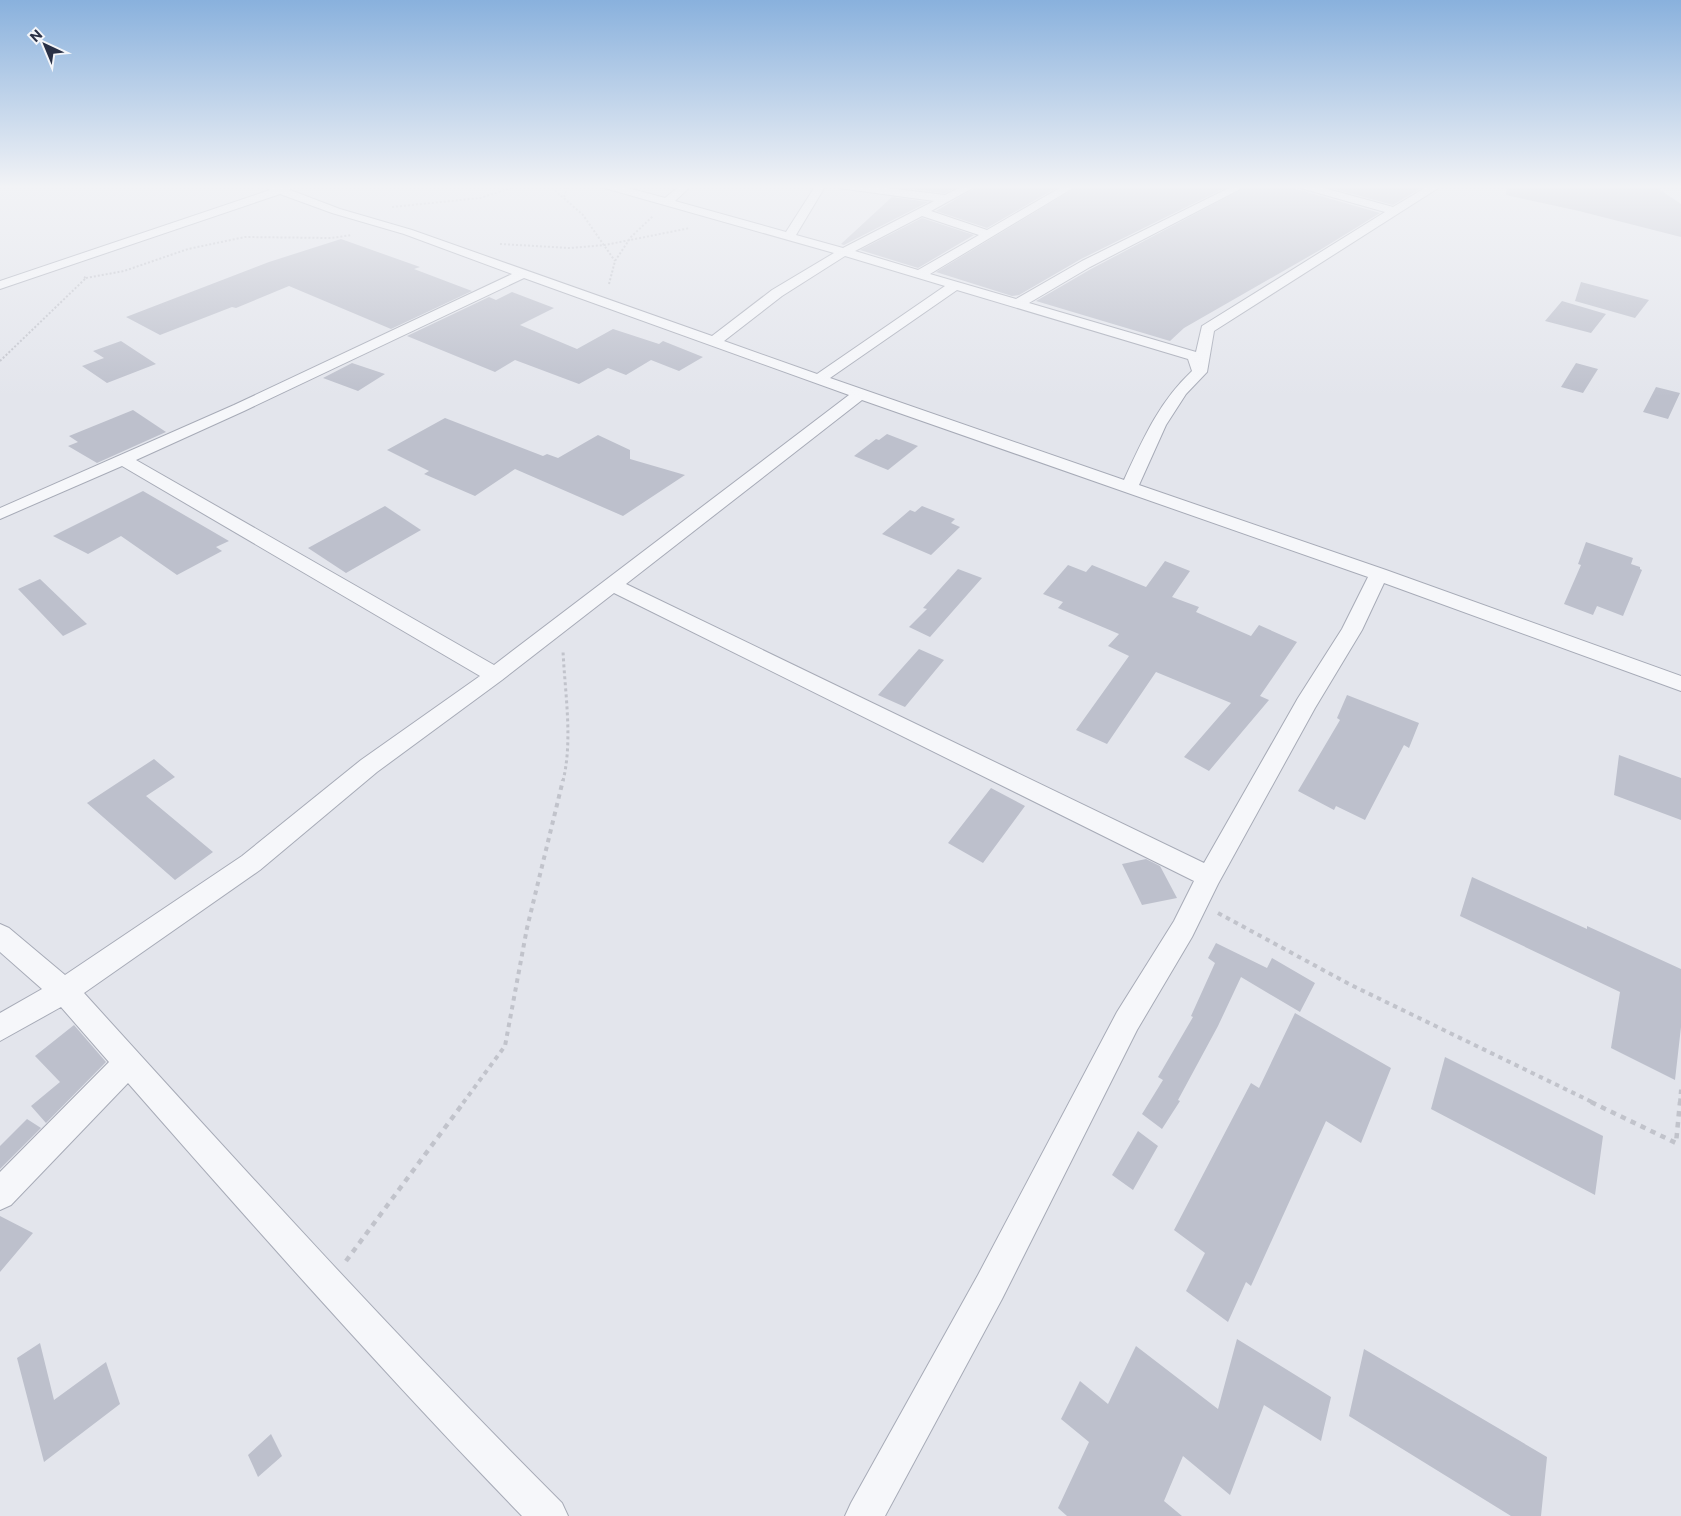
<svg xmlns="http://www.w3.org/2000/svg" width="1681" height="1516" font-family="Commissioner,sans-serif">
<rect width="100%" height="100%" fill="#e3e5ec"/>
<!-- building -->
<path fill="#bdc0cc" d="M905,185h56l-16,8 -43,-5z
M980,185h81l-74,43 -51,-17z
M1080,185h151l-150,74 -62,36 -7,1 -76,-24z
M1250,185h44l2,4 84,24 -60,37 -136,78 -14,13 -134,-40 55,-32z
M1320,185h106l-33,20z
M1507,185h146l28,19v33l-102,-26 -73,-16z
M892,197l36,5 -84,43 -3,-1z
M922,218l52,17 -56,33 -58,-18z
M341,239l79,28 -6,2 58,22 -81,38 -102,-43 -53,22 -4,-1 -72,28 -34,-18 143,-55z
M1581,282l68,18 -14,18 -60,-17z
M512,292l42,16 -34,17 57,24 36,-20 46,15 4,-3 40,16 -24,14 -28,-11 -25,15 -18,-7 -29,16 -64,-24 -20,12 -88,-36 82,-39 7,3z
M1562,301l44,13 -15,19 -46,-12z
M121,341l35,23 -49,19 -25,-17 22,-8 -11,-7z
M352,363l33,11 -27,17 -35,-13z
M1576,363l22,6 -15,24 -22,-6z
M1656,387l24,6 -12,26 -25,-7z
M133,410l33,22 -69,31 -29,-17 10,-4 -9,-6z
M445,418l98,38 4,-2 11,4 40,-23 32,15v9l55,16 -62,41 -108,-47 -40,27 -51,-22 5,-3 -42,-21z
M887,434l31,12 -30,24 -34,-14 22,-17 3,1z
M143,491l86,50 -13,6 6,4 -45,24 -56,-39 -33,18 -35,-18z
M385,506l36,24 -75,43 -38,-25z
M922,506l33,13 -4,4 9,4 -29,28 -49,-21 28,-24 5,2z
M1586,542l47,16 -2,6 9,3v2l2,1 -19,46 -26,-10 -4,9 -29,-11 17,-39 -3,-1z
M1165,561l25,10 -18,26 27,10 -3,5 55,24 8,-11 38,17 -37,54 9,4 -60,71 -25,-14 47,-54 -75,-31 -49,72 -31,-14 53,-74 -21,-10 11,-12 -61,-26 5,-6 -20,-8 25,-29 18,7 6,-7 54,22z
M958,569l24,9 -52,59 -21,-10 18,-18 -4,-1z
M40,579l47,45 -24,12 -45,-47z
M919,649l25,11 -39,47 -27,-12z
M1347,695l72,28 -10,25 -5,-3 -39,75 -29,-14 -2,4 -36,-19 42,-71 -3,-2z
M1619,755l62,23v42l-67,-25z
M154,759l21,18 -29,19 67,56 -38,28 -88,-77z
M991,788l34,18 -42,57 -35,-20z
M1146,859l14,7 17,32 -35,7 -20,-41z
M1472,877l115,52v-3l94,43v58l-6,53 -64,-32 9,-56 -160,-76z
M1216,943l51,25 5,-10 43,25 -15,29 -59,-35 -23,49 -40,74 2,1 -18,28 -20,-15 21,-34 -5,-3 35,-60 -2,-1 24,-53 -7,-5z
M1295,1013l96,55 -30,75 -35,-22 -75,165 -5,-4 -18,40 -42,-31 19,-38 -31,-23 77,-147 8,5z
M74,1025l32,37 -60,61 -15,-17 29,-24 -25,-26z
M1445,1057l158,79 -8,59 -164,-86z
M27,1119l14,9 -41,41v-23z
M1138,1131l20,15 -25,44 -21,-15z
M0,1216l33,17 -33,39z
M1237,1339l94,58 -10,44 -57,-36 -34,90 -47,-39 -19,45 18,15h-115l-9,-8 31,-66 -28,-23 19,-38 28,23 28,-58 82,63z
M40,1343l14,57 52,-38 14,42 -76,58 -27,-104z
M1364,1349l183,108 -6,59h-30l-162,-100z
M271,1434l11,22 -24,21 -10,-22z"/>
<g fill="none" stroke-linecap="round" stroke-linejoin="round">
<!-- minor casing -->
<g stroke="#a7abb7" stroke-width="2">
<path id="minor" d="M262,185l28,1v4l50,19 72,21 300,106 60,-46 62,-37 -233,-66 -1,-2h17l48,13 16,-13h11l-17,16 111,31 30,-47h10l-30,50 47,13 91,-47 -95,-13 -5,-3h30l81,10 20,-10h13l-47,26 56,19 78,-45h13l-148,89 86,25 66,-38 153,-76h13l-158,82 -61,36 167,49 6,-26 183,-114 -88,-25 -1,-2h17l80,22 37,-22h13l-229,146 -7,41 -21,22 -20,31 -27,60 247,85 295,106v15l-297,-108 -22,47 -47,78 -97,176 -26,53 -55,93 -135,269 -117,217h-40l6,-13 127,-228 139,-263 57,-91 20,-40 -580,-288 -112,87 -125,92 -117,98 -176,123c156,172 313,345 478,510l6,13h-46c-136,-140 -265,-286 -394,-433l-117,122 -11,5v-38l109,-110 -48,-55 -61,34v-28l42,-24 -42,-37v-28l9,4 56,47 177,-119 119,-96 119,-84 -358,-210 -122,53v-11l234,-103 278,-131 -108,-40 -72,-21 -52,-19 -280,95v-8l270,-91zM922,216l57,19 -61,35 -63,-19zM845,256l100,30 -128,88 -93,-33 58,-45zM524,278l325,117 -355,270 -358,-205 108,-49zM957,290l231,69 4,12c-33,31 -49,68 -68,109l-294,-102zM862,400l506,177 -26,52 -44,69 -94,165 -578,-279z"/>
</g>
<!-- path-far3 -->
<path stroke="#c1c3cb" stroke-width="2" stroke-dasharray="2 2" stroke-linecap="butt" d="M549,185l34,30 32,46
M564,197l4,-12
M392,207l88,-9 41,-13
M500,244l70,4 35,-3 85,-17
M86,278l38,-7 64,-22 57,-12 86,1 21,-3
M609,284l6,-23 16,-24 22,-21
M0,361l86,-83 -2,-1"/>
<!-- path-far2 -->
<path stroke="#c1c3cb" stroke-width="3" stroke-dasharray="3 3" stroke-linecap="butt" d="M563,781c10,-41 2,-87 0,-130"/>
<!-- path-far1 -->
<path stroke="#c1c3cb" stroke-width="4" stroke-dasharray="4.5 4.5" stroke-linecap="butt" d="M1218,913l131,71 245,119
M463,1103l42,-57 22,-118 36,-148
M1680,1103l1,-14"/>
<!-- path -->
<path stroke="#c1c3cb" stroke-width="4.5" stroke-dasharray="5.5 5.5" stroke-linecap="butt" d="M1591,1102l85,41 4,-41
M346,1261l118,-159"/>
<!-- minor -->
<use href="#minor" fill="#f6f7fa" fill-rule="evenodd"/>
</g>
<!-- sky -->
<linearGradient id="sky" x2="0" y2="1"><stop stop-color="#89b1dd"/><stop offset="0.47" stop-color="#f2f3f6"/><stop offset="1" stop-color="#f2f3f6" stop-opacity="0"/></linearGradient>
<rect width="1681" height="397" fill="url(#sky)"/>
<!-- north arrow -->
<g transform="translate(45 45) rotate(316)" stroke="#f3f5f9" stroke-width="4" paint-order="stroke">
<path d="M0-4L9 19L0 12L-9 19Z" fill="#293045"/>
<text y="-8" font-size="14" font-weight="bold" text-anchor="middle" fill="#293045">N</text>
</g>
</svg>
